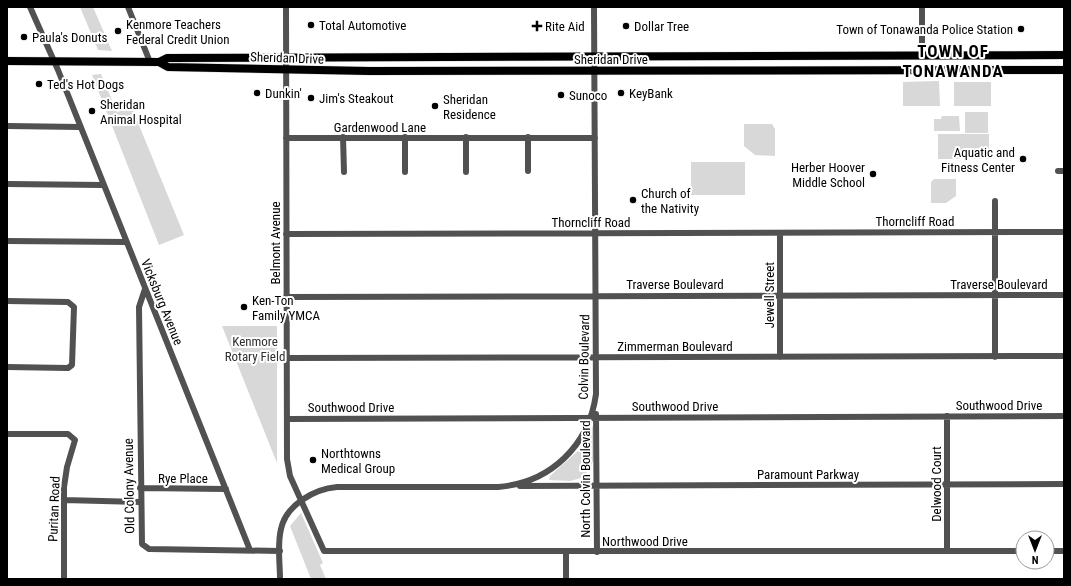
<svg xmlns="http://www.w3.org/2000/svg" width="1071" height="586" font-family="'Roboto Condensed',sans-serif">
<rect width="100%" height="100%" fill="#fff"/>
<!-- green -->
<path fill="#d8d8d8" d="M80,7h13l19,44 -14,-1z
M101,74l16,38 15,-4 52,127 -25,10 -67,-170z
M939,81l1,25h-37v-24z
M954,82h37v24h-37z
M965,112h23v21h-23z
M942,116h17l1,15h-26v-12h7z
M744,124h28l3,5v27l-20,-1 -11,-9z
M938,134h51v25h-51z
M691,162h54v33h-54z
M934,179h22v17l-10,7h-15v-21z
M222,326h55v137z
M593,426l1,33 -5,11 -8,8 -11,3 -21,-1 1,-4 29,-26z
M301,513l22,50 -3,2 6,14h-15l-21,-53z"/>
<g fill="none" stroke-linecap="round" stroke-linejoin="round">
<!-- major casing -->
<g stroke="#dbdbdb" stroke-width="9">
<path id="major" d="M7,61l152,1 9,5 201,4 695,-1
M159,62l8,-4 897,-3"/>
</g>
<!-- minor -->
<path stroke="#515151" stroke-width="6" d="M30,7l28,63 192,480
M128,7l22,55
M286,7l1,452 3,17 34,75h699
M922,7v49
M7,126l73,1
M343,137l1,35
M405,137v35
M466,137v35
M286,138h309
M528,171v-34
M1058,171h6
M7,184l96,1
M780,233v124
M286,234l778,-2
M7,241l119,1
M145,289l-6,18 3,237 7,5 131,2
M286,297l778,-2
M7,301l61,1 6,5 -2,58 -4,3 -61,-1
M995,357v-156
M287,358l777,-2
M596,414l1,138
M947,416v135
M287,419l777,-3
M7,434h61l7,6 -8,27 -3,20v92
M520,486l544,-2
M140,488l86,1
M64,500l76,2
M1047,551h17
M566,552v27
M280,579c0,-16 -3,-34 1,-50 5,-24 33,-40 56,-42h161c52,-4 91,-41 98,-93l-2,-387"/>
<!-- major -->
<use href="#major" stroke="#000" stroke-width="8"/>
</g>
<!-- markers -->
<g fill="#000" stroke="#fff" stroke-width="1.5">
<circle cx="311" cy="25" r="4"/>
<path d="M535 20h4v4h4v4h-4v4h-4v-4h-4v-4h4z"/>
<circle cx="626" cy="26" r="4"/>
<circle cx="1021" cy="29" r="4"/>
<circle cx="118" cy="31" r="4"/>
<circle cx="24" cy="37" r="4"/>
<circle cx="39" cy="84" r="4"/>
<circle cx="257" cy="93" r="4"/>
<circle cx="621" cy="93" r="4"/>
<circle cx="561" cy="95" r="4"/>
<circle cx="311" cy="98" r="4"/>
<circle cx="435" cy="106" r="4"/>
<circle cx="92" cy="111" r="4"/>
<circle cx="1023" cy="159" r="4"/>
<circle cx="873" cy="174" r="4"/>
<circle cx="633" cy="200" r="4"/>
<circle cx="244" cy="307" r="4"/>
<circle cx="313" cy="460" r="4"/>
</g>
<g text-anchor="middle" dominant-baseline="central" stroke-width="4" stroke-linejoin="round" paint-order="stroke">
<!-- poi labels -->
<g font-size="13" fill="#000" stroke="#fff" text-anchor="start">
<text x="126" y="24">Kenmore Teachers<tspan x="126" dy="15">Federal Credit Union</tspan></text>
<text x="319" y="25">Total Automotive</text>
<text x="545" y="26">Rite Aid</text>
<text x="634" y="26">Dollar Tree</text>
<text x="1013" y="29" text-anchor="end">Town of Tonawanda Police Station</text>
<text x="32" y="37">Paula's Donuts</text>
<text x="47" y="84">Ted's Hot Dogs</text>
<text x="265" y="93">Dunkin'</text>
<text x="629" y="93">KeyBank</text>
<text x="569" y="95">Sunoco</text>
<text x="319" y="98">Jim's Steakout</text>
<text x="443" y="99">Sheridan<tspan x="443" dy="15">Residence</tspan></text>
<text x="100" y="104">Sheridan<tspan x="100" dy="15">Animal Hospital</tspan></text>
<text x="1015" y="152" text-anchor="end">Aquatic and<tspan x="1015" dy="15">Fitness Center</tspan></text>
<text x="865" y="167" text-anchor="end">Herber Hoover<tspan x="865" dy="15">Middle School</tspan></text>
<text x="641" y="193">Church of<tspan x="641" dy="15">the Nativity</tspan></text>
<text x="252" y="300">Ken-Ton<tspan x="252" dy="15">Family YMCA</tspan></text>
<text x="321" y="453">Northtowns<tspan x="321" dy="15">Medical Group</tspan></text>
</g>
<!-- street labels -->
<g font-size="13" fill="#000" stroke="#fff">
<text transform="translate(287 58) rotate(2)">Sheridan Drive</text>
<text x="611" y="59">Sheridan Drive</text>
<text x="380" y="127">Gardenwood Lane</text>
<text x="915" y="221">Thorncliff Road</text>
<text x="591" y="222">Thorncliff Road</text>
<text transform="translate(275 243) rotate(-90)">Belmont Avenue</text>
<text x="675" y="284">Traverse Boulevard</text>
<text x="999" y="284">Traverse Boulevard</text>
<text transform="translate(769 295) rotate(-90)">Jewell Street</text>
<text transform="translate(162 302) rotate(68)">Vicksburg Avenue</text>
<text x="675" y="346">Zimmerman Boulevard</text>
<text transform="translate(584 357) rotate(-89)">Colvin Boulevard</text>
<text x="999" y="405">Southwood Drive</text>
<text x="675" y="406">Southwood Drive</text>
<text x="351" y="407">Southwood Drive</text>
<text x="808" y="474">Paramount Parkway</text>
<text x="183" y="478">Rye Place</text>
<text transform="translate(585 479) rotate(-90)">North Colvin Boulevard</text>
<text transform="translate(936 484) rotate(-90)">Delwood Court</text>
<text transform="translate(129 486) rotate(-91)">Old Colony Avenue</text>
<text transform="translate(54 509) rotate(-88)">Puritan Road</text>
<text x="645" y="541">Northwood Drive</text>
</g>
<!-- park labels -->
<g font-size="13" fill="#2f2f2f" stroke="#fff">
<text x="255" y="341">Kenmore<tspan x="255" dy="15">Rotary Field</tspan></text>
</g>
<!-- district labels -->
<g font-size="17" font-weight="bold" letter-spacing="1" fill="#000" stroke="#fff">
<text x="953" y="51">TOWN OF<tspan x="953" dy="20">TONAWANDA</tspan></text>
</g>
</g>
<!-- border -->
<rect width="1071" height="586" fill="none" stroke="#000000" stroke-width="16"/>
<!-- north arrow -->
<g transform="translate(1035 550) rotate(180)"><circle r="19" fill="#ffffff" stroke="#999999"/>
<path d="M0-3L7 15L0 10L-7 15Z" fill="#000000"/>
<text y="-6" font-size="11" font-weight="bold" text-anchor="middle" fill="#000000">N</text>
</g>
</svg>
